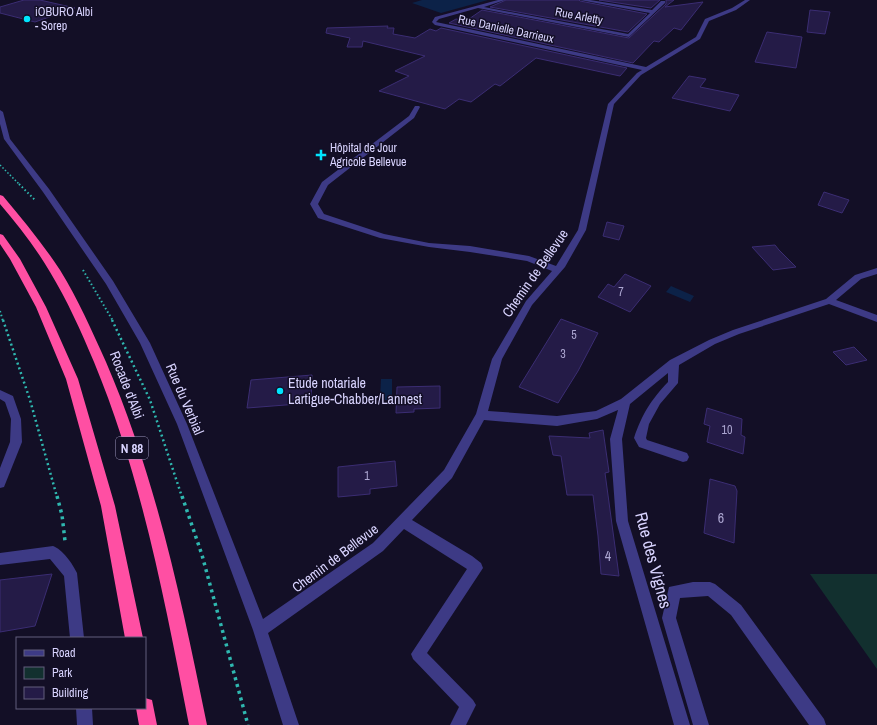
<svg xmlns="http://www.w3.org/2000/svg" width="877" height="725" font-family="'Archivo Narrow',sans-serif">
<rect width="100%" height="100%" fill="#130f26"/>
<!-- green -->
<path fill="#12302f" d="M810,574h67v95z"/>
<!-- water -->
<path fill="#0c2248" d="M422,0h66l-47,13 -29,-10z
M671,286l23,10 -4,6 -24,-10z
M381,379h11v21h-12z"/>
<!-- building -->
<path fill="#241b47" stroke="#3b2d73" d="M24,0h16l35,8 -40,14 -35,-9v-6z
M506,0h73l1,1 67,13 -19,18 -138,-25z
M599,0h61l-9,8z
M666,0h8l-9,7 38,-5 -22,28 -7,-2 -15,14 -5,-1 -21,22 -184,-40 7,-4 10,2 16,-11 147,28 37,-34z
M810,10l20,2 -5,22 -18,-2z
M388,26l-1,2h7l-1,6 22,4 15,-9 6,2 5,-3 186,40 -7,8 -84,-18 -36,28 -5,-2 -24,18 -12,-3 -14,10 -66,-18 30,-15 -14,-5 30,-15 -62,-15 -1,6h-15l3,-9 -24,-5 1,-5z
M767,32l35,5 -6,31 -41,-6z
M689,76l17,3 -6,8 39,8 -9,16 -58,-13z
M824,192l25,8 -7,13 -24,-8z
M607,222l17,4 -5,14 -16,-4z
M775,245l4,5 17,17 -23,3 -21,-23z
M625,274l26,12 -21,26 -32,-15 10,-13 6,3z
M561,319l37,14 -20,38 -20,32 -39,-16z
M854,347l13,13 -21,5 -13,-13z
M312,375l-1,28 -64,5 4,-28z
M440,386v22l-26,1v3l-18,1 1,-26z
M707,408l35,11 -1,16 4,2 -2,17 -36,-12 3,-16 -6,-2z
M603,430l6,42 -4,1 14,103 -18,-2 -3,-38 -5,-41h-26l-6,-39 -8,-1 -4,-19 41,2 -1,-5z
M395,461l2,25 -27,3v5l-32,3v-30z
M710,479l25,7 2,5 -3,52 -30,-10z
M52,574l-17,52 -35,6v-52z"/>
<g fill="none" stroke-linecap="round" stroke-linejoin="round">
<!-- path-far3 -->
<path stroke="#2fb8b0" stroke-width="1.5" stroke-dasharray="1.5 2" stroke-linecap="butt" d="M0,165l20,20"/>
<!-- path-far2 -->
<path stroke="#2fb8b0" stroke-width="2" stroke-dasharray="1.5 2.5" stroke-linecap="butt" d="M19,184l16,16
M83,270l30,51
M0,311l3,10"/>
<!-- path-far1 -->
<path stroke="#2fb8b0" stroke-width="2.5" stroke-dasharray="2 3" stroke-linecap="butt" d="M3,320l27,80 27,97
M112,320l38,80 32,97"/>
<!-- path -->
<path stroke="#2fb8b0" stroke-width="3.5" stroke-dasharray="3 4" stroke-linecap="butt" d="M57,496l5,19 3,26
M182,496l20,59 46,170"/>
<!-- minor -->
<path fill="#3d3a85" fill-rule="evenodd" d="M498,0h7l-21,7 144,27 22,-21 -70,-13h10l62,10 9,-9h4v2l-36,34 -151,-29 -39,11 -3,3 210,45 50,-30 9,-18 27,-11 13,-8h5l-14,10 -27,11 -9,18 -59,36 -27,29 -28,126 -21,37 -33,38 -30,54 -14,52 69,5 39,-5 25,-12 49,-39 39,-20 24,-10 93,-31 29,-24 22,-7v6l-16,5 -25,21 41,15v7l-48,-18 -90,30 -24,10 -36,21 -1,18 -18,21 -11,20 -3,14 1,2 40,13 2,4 -2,4 -4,1 -44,-15 -5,-9c8,-24 17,-38 34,-56v-9l-38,31 -8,35 6,82 62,204h-16l-58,-204 -6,-82 8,-29 -21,9 -40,7 -73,-6 -32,58 -40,42 60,36 9,7 2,5 -56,85 46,47 3,5 -10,20h-16l9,-18 -46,-48 -2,-5 56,-85 -63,-40 -21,22 -115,82 31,92h-16l-30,-95 -76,-206 -37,-81 -34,-59 -63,-92 -39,-53 -4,-15v-14l3,2 7,27 39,50 64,92 37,62 37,81 76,195 110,-76 71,-73 32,-56 16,-55 34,-58 26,-30 -25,-10 -57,-9 -41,-5 -49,-9 -62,-20 -8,-14 12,-22 87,-66 6,-10h4l1,1 -6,11 -86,67 -10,19 6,10 60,20 45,9 41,3 59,10 27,10 22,-36 30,-126 29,-31 5,-3 -207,-45 -3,-3 3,-5z
M0,390l13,6 1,3 7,20 1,23 -18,45 -4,1v-20l10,-26 1,-23 -6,-17 -5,-3z
M53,546c9,3 20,18 24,27l7,65h-14l-6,-62 -14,-17 -50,6v-12z
M693,582h17l5,2 26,21 83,114 2,6h-17l-78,-110 -23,-19 -28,2 -4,20 33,107h-16l-31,-107 7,-31z
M76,708h16l1,17h-16z"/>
<!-- highway -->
<path fill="#ff4fa3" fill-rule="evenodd" d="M0,195l3,1c20,24 40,48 57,74 18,29 32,61 46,92 50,116 76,240 101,363h-18c-24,-123 -47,-247 -95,-363 -13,-31 -27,-62 -44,-90 -14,-24 -32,-47 -50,-68z
M0,234l3,1 17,24 26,48 32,72 37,127 28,132h-18l-24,-132 -35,-127 -30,-72 -26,-48 -10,-15z
M145,698l7,2 5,25h-18l-3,-17h9z"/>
</g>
<!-- markers -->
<g fill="#00e5ff" stroke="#130f26" stroke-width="1.5">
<circle cx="27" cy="19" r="4"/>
<path d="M319 149h4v4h4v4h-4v4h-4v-4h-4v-4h4z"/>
<circle cx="280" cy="391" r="4"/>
</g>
<g text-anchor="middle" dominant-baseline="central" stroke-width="3" stroke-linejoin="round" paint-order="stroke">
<!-- far-poi labels -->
<g font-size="12" fill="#d9d4ff" stroke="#130f26" text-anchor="start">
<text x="35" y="12">iOBURO Albi<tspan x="35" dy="14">- Sorep</tspan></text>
<text x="330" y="148">Hôpital de Jour<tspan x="330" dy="14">Agricole Bellevue</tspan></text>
</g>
<!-- far-street labels -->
<g font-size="12" fill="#d9d4ff" stroke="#130f26">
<text transform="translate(579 16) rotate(11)">Rue Arletty</text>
<text transform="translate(506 29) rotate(12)">Rue Danielle Darrieux</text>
</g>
<!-- number labels -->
<g font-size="12" fill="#aca6d1">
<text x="621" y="292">7</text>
<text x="574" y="335">5</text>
<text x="563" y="354">3</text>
<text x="727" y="430">10</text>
<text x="367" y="476">1</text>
</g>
<!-- shield labels -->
<rect fill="#130f26" stroke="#9e99be" stroke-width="1" x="116" y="437" width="32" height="22" rx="3"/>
<g font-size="13" font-weight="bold" fill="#d9d4ff">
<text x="132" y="448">N 88</text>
</g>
<!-- street labels -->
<g font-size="14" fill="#d9d4ff" stroke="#130f26">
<text transform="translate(535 273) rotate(-55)">Chemin de Bellevue</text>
<text transform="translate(127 385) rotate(69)">Rocade d'Albi</text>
<text transform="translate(185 399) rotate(67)">Rue du Verbial</text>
<text transform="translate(335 558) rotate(-37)">Chemin de Bellevue</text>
</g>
<!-- poi labels -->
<g font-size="14" fill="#d9d4ff" stroke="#130f26" text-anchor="start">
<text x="288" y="383">Etude notariale<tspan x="288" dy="16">Lartigue-Chabber/Lannest</tspan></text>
</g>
<!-- near-number labels -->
<g font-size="14" fill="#aca6d1">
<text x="721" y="518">6</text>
<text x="608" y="556">4</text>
</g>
<!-- near-street labels -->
<g font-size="17" fill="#d9d4ff" stroke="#130f26">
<text transform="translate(654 560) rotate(75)">Rue des Vignes</text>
</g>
</g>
<!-- legend -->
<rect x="16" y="637" width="130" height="72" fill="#130f26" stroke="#625e7d"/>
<rect x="24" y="650" width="20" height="6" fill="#3d3a85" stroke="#625e7d"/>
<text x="52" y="657" font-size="12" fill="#d9d4ff">Road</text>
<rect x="24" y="667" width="20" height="12" fill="#12302f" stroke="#625e7d"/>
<text x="52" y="677" font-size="12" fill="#d9d4ff">Park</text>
<rect x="24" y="687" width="20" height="12" fill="#241b47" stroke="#625e7d"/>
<text x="52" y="697" font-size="12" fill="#d9d4ff">Building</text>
</svg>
